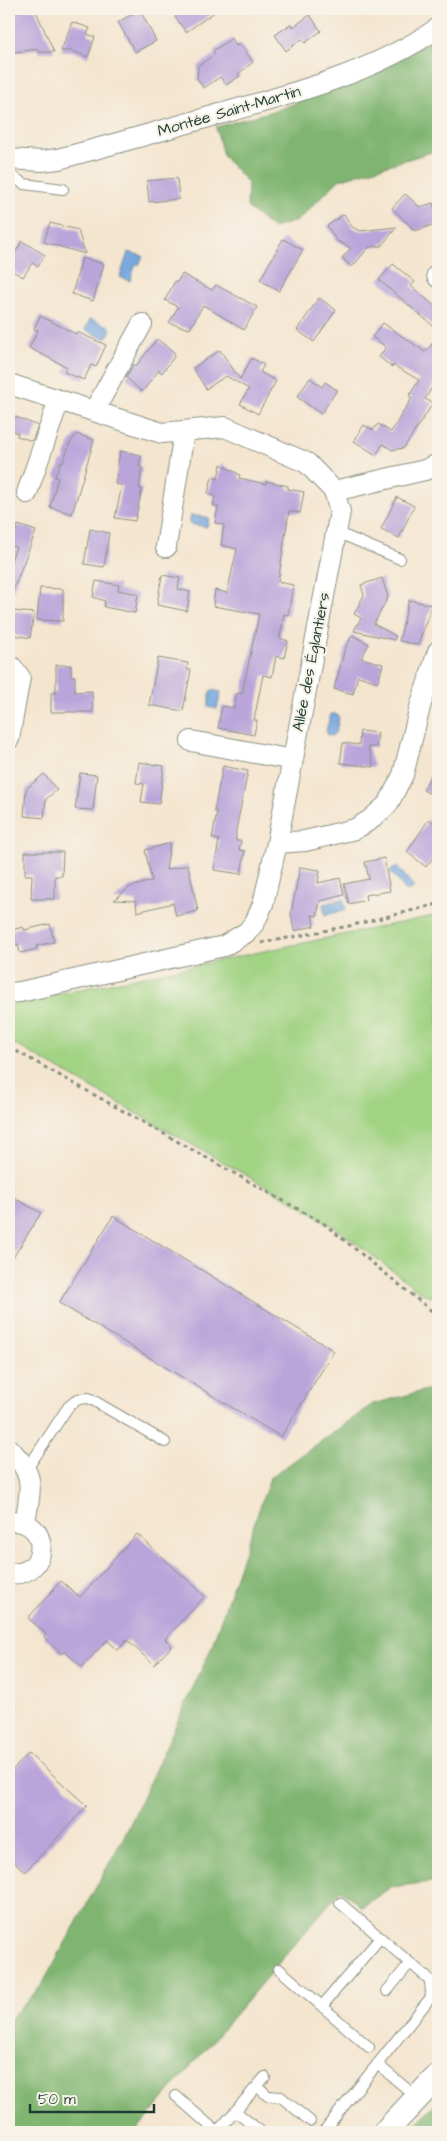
<svg xmlns="http://www.w3.org/2000/svg" width="447" height="2141" font-family="'Architects Daughter',sans-serif">
<rect width="100%" height="100%" fill="#f7f3e8"/>
<filter id="ink" filterUnits="userSpaceOnUse"><feTurbulence type="fractalNoise" baseFrequency=".02" numOctaves="2"/><feDisplacementMap in="SourceGraphic" scale="10" xChannelSelector="R" yChannelSelector="G"/><feConvolveMatrix kernelMatrix="1 2 1 2 8 2 1 2 1" color-interpolation-filters="sRGB"/></filter>
<filter id="wash" filterUnits="userSpaceOnUse"><feTurbulence type="fractalNoise" baseFrequency=".0096" numOctaves="4" result="noise"/><feDisplacementMap in="SourceGraphic" scale="20" xChannelSelector="R" yChannelSelector="G"/><feGaussianBlur stdDeviation="1.12" result="paint"/><feColorMatrix in="noise" values="0 0 0 0 0 0 0 0 0 0 0 0 0 0 0 0 0 1.4 0 .05"/><feComposite in="paint" operator="in"/></filter>
<g filter="url(#wash)">
<rect width="100%" height="100%" fill="#f4e5cf"/>
<!-- green -->
<path fill="#a1d383" stroke="#60885c" d="M438,915v383l-16,-5 -85,-64 -42,-26 -286,-162v-37z"/>
<!-- forest -->
<path fill="#80b571" stroke="#507952" d="M438,37v113l-99,30 -42,41 -25,7 -25,-21 1,-24 -25,-27 -7,-29 64,-18 72,-27z
M438,1387v494l-47,6 -29,20 -21,-17 -206,242h-126v-112l33,-35 84,-152 84,-182 60,-173 103,-74z
M438,2101v31h-30z"/>
<!-- water -->
<path fill="#72a5de" stroke="#487189" d="M128,252l15,4 -4,9 -3,-1 -6,17 -10,-4z
M90,319l19,7 2,4 -5,9 -21,-9z
M191,515l18,3 -2,9 -18,-3z
M211,690l10,2 -4,17 -9,-2z
M331,714h5l3,4 -3,14 -4,4 -4,-1 -2,-5z
M397,866l17,21 -7,5 -17,-21z
M343,899l3,11 -21,5 -2,-11z"/>
<g id="blocks">
<!-- building -->
<path fill="#baa5da" d="M9,9h26l19,43h-16v-3l-29,4z
M186,9h33l-33,23 -11,-15z
M140,10l16,31 -21,11 -17,-30z
M310,15l11,16 -16,12 -3,-4 -16,12 -11,-16 16,-11 2,3z
M72,22l18,6 -3,6 8,3 -7,20 -16,-6h-11z
M232,38l4,8 4,-2 13,18 -15,12 2,2 -14,9 -6,-8 -16,11 -7,-9 1,-13 17,-12 -2,-3z
M177,178l2,21 -30,3 -2,-21z
M405,194l15,13 13,-4 5,20 -23,8 -23,-23z
M344,214l8,13 8,4 37,-4 -16,19 -12,1 -17,20 -10,-9 9,-10 -14,-7 -10,-15z
M50,223l28,7 7,24 -41,-12z
M283,239l20,11 -24,41 -19,-11z
M22,241l23,14 -7,12 -6,-4 -9,14 -14,-8v-5z
M82,258l22,6 -11,37 -21,-7z
M393,264l22,18 -4,4 27,23v21l-59,-50z
M182,274l30,16 4,-5 41,22 -13,23 -41,-25 -13,24 -21,-6 9,-16 -13,-7 10,-19 2,1z
M319,298l17,12 -22,32 -17,-12z
M40,316l36,18 1,-2 29,13 -10,22 -5,-2 -7,15 -20,-8 3,-5 -38,-19 9,-18 -4,-1z
M383,323l42,29 13,-15v40l-13,22 8,4 -29,45 -12,2 -9,-6 -7,11 -22,-14 10,-16 9,5 5,-6 13,8 21,-34 -3,-2 10,-16 -26,-15 -1,2 -13,-10 7,-10 -14,-10z
M157,339l17,13v5l-12,16 -3,-3 -17,22 -16,-15 8,-13 2,2z
M220,350l20,29 12,-21 12,7 -4,7 16,9 -18,33 -18,-10 9,-15 -23,-13 -20,13 -13,-21z
M310,378l12,9 3,-5 12,8 -16,24 -24,-17z
M9,414l29,12 -6,15 -15,-5 1,-3 -9,-3z
M77,434l17,6 -22,74 -22,-7 8,-29 -3,-1 6,-16 2,1 7,-19z
M120,451l21,4 -2,12h3l-3,21 3,1 -7,32 -20,-3 7,-33 -7,-1z
M221,464l19,11 -1,3 27,6v-3l22,5v3l16,3 -4,21 -11,-2 -11,71 15,3 -5,30 -4,-1 -4,24 8,3 -4,17 -8,-2 -4,21 -9,-2 -9,45h3l-3,15 -36,-7 4,-22 12,2 3,-15 5,1 17,-80 -46,-8 2,-16 12,3 10,-44 -16,-4 3,-20 -9,-2 3,-16 -5,-2 2,-9 -7,-2 4,-17 6,2z
M397,497l17,9 -15,32 -18,-9z
M18,525l18,6 -26,67 -1,-32 7,-19 -5,-1z
M90,529l19,4 -5,34 -20,-3z
M162,575l18,3 -2,11 12,3 -3,19 -30,-6z
M382,578l6,19 -14,27 22,12 -2,4 -40,-9 7,-13 -7,-4 10,-19 -3,-10z
M96,581l23,4 -1,5 20,4 -3,19 -31,-6 1,-6 -12,-4z
M40,588l23,1v32l-26,-1z
M409,600l23,5 -14,40 -19,-4z
M14,611l20,2 -4,25 -21,-4z
M352,635l17,9 -8,14 22,6 -5,18 -20,-6 -5,18 -19,-5 11,-40z
M158,658l30,5 -1,7h4l-8,41 -34,-6z
M56,665h15v11h4v16l17,-1 1,21h-42v-19h5z
M360,731l18,2 -2,14h-8l6,20 -34,-4 3,-20 16,2z
M438,761v37l-15,-8z
M139,762l25,4 -5,38 -18,-2 3,-18 -8,-1z
M223,766l25,5 -12,59v11h5l-2,9 6,1 -4,23 -27,-4 5,-30 -7,-2 5,-26 -3,-1z
M80,773l17,2 -4,35 -18,-1z
M44,774l13,16 -11,9 -2,19 -20,-2 2,-27z
M429,819l9,7v25l-12,16 -19,-15z
M170,843l-4,27 22,-5 10,46 -22,5 -3,-13 -36,9 -1,-11 -22,-1 16,-13 22,-6 -7,-31z
M25,852h38l-1,24h-7v23h-24l1,-24h-7z
M384,858l6,33 -25,4 1,5 -17,4 -5,-20 25,-5 -4,-17z
M300,867l20,3 -2,13 22,-5 4,17 -24,6 -3,15 -5,-1 2,11 -20,5 -3,-17z
M50,924l4,18 -18,4 1,3 -17,4 -2,-9 -7,2 -2,-15 14,-4 1,3z
M9,1195l32,18 -32,51z
M113,1216l221,135 -53,86 -222,-134z
M137,1534l68,62 -40,43 7,7 -18,19 -27,-25 -9,10 -11,-10 -25,27 -18,-16 -2,3 -18,-17 2,-3 -18,-16 33,-37 19,16z
M29,1753l58,53 -62,66 -16,-15v-83z"/>
</g>
</g>
<g filter="url(#ink)">
<use href="#blocks" fill-opacity="0" stroke="#8a9182" stroke-width="1"/>
<g fill="none" stroke-linecap="round" stroke-linejoin="round">
<!-- service casing -->
<g stroke="#8a9182" stroke-width="12">
<path id="service" d="M9,174l15,10 39,5
M336,532l64,27
M27,1469l41,-62 10,-8 11,-1 76,44
M279,1969l90,78
M387,1991l23,-28
M322,2006l58,-68
M377,2064l41,34
M257,2086l11,10 13,1 29,24
M176,2096l41,36
M235,2111l26,21
M217,2132l48,-55
M323,2132l108,-135 -1,-17 -90,-77"/>
</g>
<!-- minor casing -->
<g stroke="#8a9182" stroke-width="22">
<path id="minor" d="M9,159l33,2 16,-2c53,-14 106,-29 158,-44 76,-21 157,-42 222,-87
M437,275l1,2
M9,384l153,49 63,-6 82,36 27,28 6,21 -63,331 -14,61 -8,18 -8,10 -23,14 -204,46 -11,1
M94,411l48,-87
M334,491l91,-21 13,-6
M27,493l32,-93
M166,547l18,-115
M9,666l3,1 8,10 -11,62
M191,741l102,19
M277,843l28,-2 50,-12 15,-9 18,-16 15,-29 17,-68 18,-56
M9,1449c27,25 22,40 16,73
M9,1521c44,-3 40,58 0,52"/>
</g>
<!-- tertiary casing -->
<g stroke="#8a9182" stroke-width="26">
<path id="tertiary" d="M385,2132l53,-56"/>
</g>
<!-- path -->
<path stroke="#8a9182" stroke-width="3" stroke-dasharray="4 4" stroke-linecap="butt" d="M261,943l88,-17 89,-22
M9,1047l314,176 115,93"/>
<!-- service -->
<use href="#service" stroke="#fff" stroke-width="10"/>
<!-- minor -->
<use href="#minor" stroke="#fff" stroke-width="20"/>
<!-- tertiary -->
<use href="#tertiary" stroke="#fff" stroke-width="24"/>
</g>
</g>
<g text-anchor="middle" dominant-baseline="central" stroke-width="4.5" stroke-linejoin="round" paint-order="stroke">
<!-- street labels -->
<g font-size="16" fill="#1f3d34" stroke="#f7f3e8">
<text transform="translate(229 111) rotate(-16)">Montée Saint-Martin</text>
<text transform="translate(311 662) rotate(-79)">Allée des Églantiers</text>
</g>
</g>
<!-- margin -->
<rect width="447" height="2141" fill="none" stroke="#f7f3e8" stroke-width="30"/>
<!-- scale -->
<path d="M30 2104v8h124v-8" fill="none" stroke="#1f3d34" stroke-width="2.5"/>
<text x="38" y="2104" font-size="15" fill="#1f3d34" stroke="#f7f3e8" stroke-width="4" paint-order="stroke">50 m</text>
</svg>
